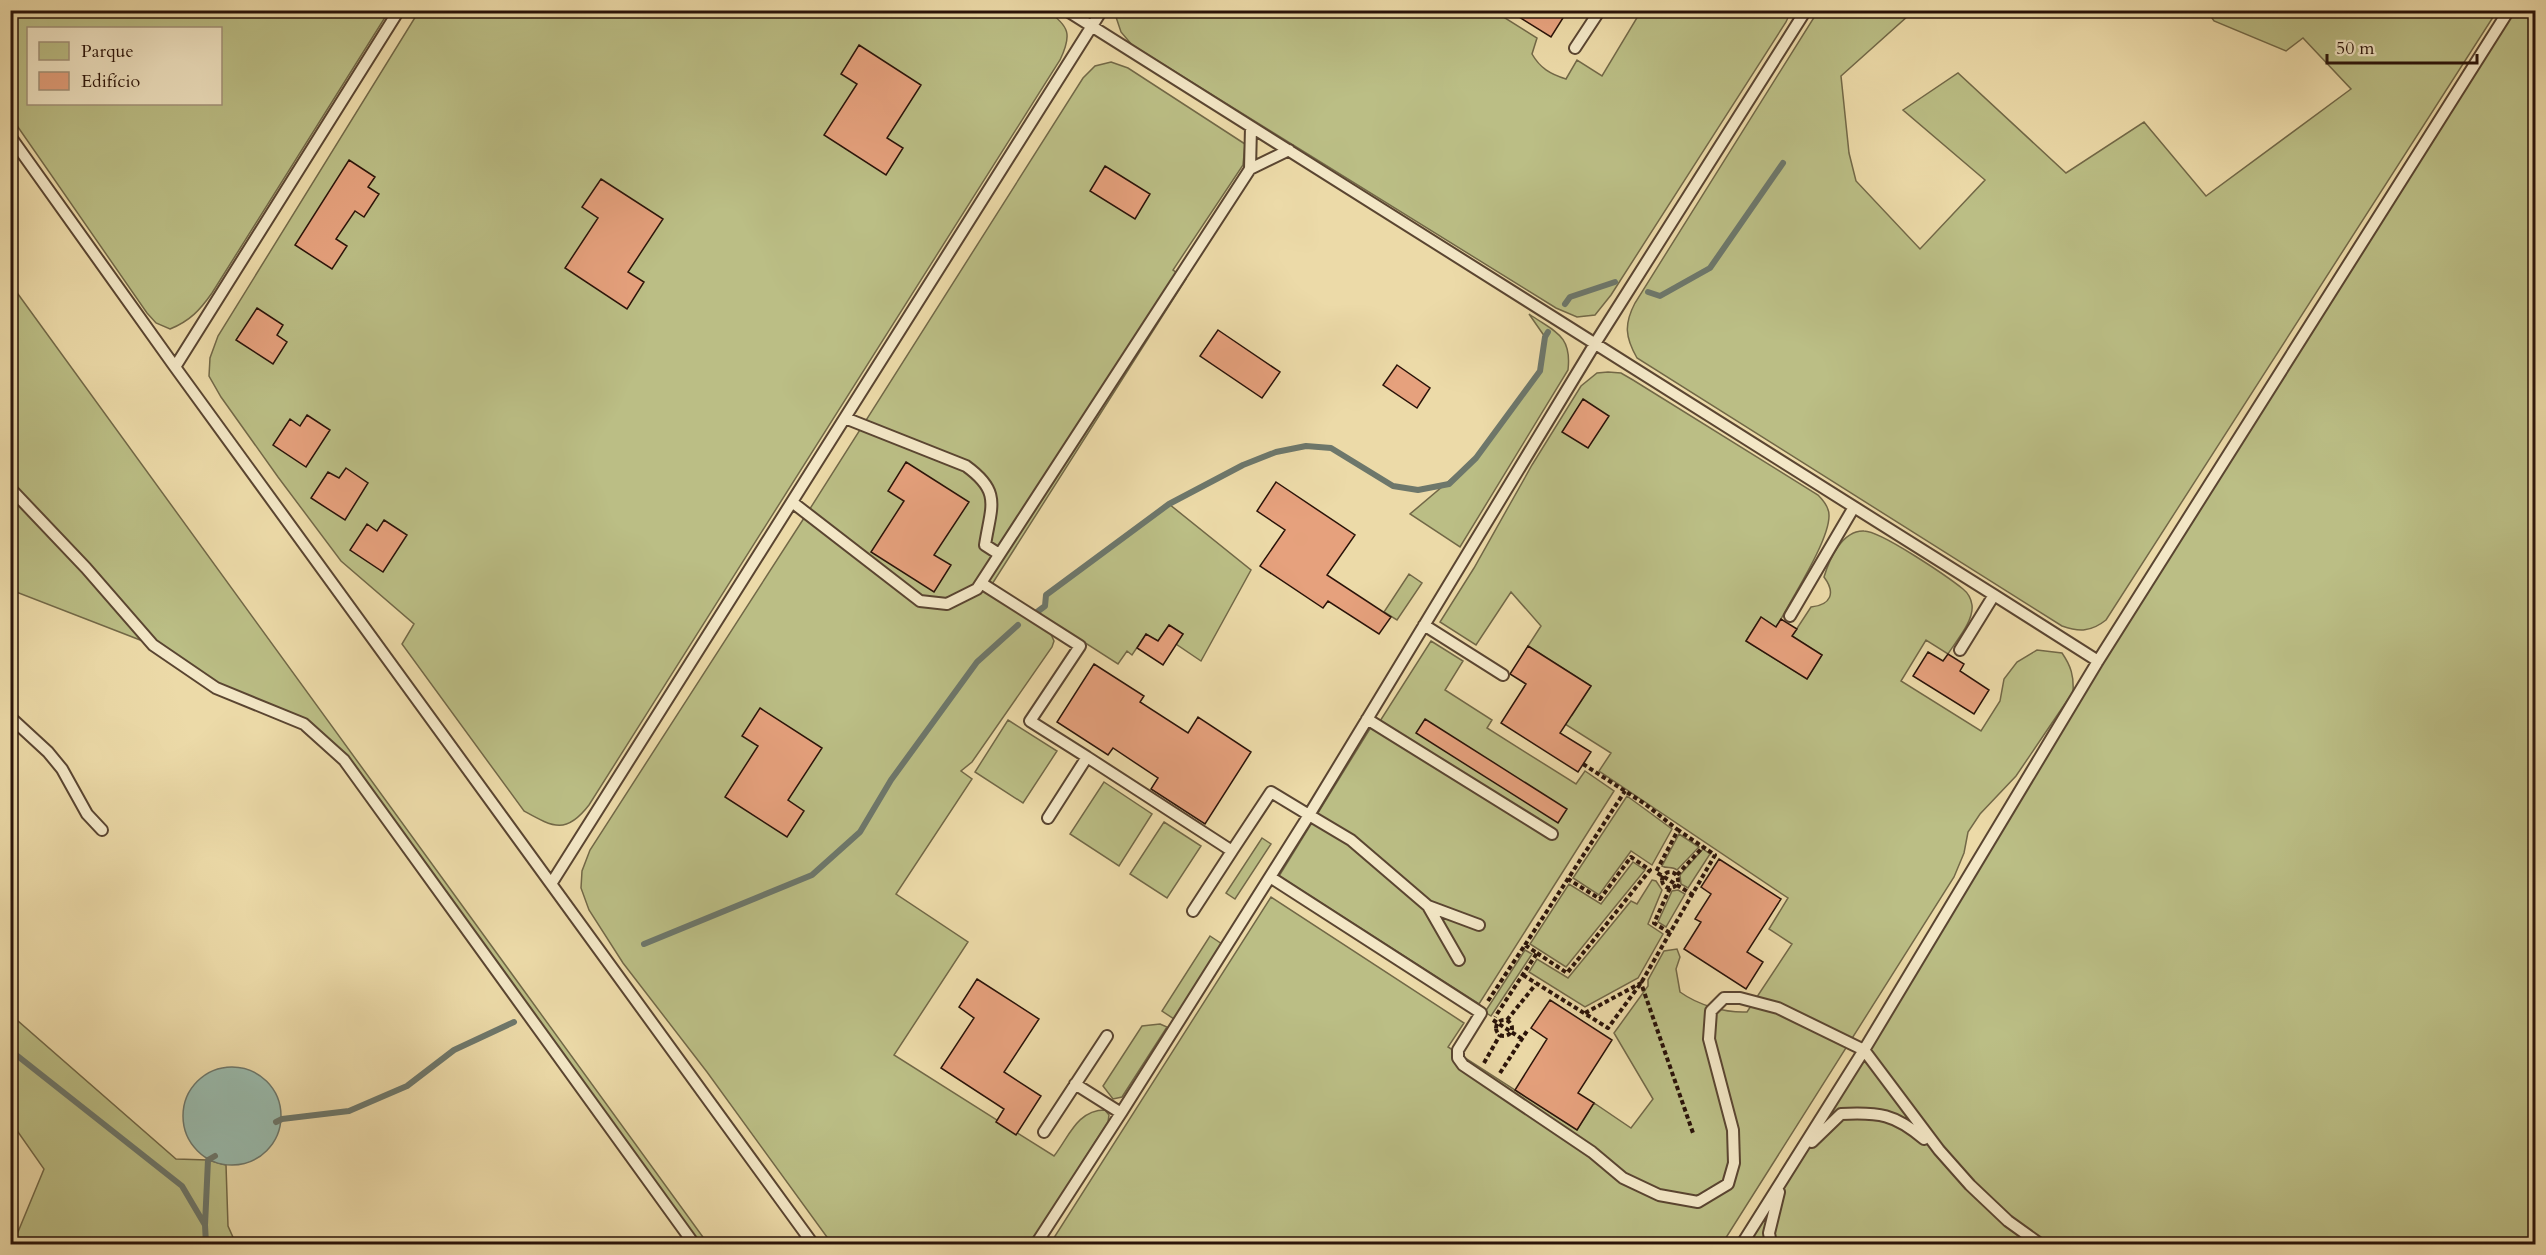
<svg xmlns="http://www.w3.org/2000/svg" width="2546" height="1255" font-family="Cardo,serif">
<rect width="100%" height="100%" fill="#ecdaa8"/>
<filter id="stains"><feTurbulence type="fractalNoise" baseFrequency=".00333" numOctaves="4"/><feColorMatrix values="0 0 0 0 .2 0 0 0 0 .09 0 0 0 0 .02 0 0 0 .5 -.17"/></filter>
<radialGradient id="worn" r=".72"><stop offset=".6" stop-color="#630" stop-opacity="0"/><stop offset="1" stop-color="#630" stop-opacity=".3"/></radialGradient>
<!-- green -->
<path fill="#bbbe85" stroke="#726847" stroke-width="1.5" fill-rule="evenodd" d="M1046,10c24,16 26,25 14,50l-471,745c-23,30 -36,22 -65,6l-122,-167 12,-20 -73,-63 -63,-84 -57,-80 -12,-21 1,-18 8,-22 201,-325z
M1117,10l377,1 43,27 -5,16c8,14 18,20 34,25l11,-19 25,16 39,-65h150l-5,11 -175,273 -16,20 -18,2 -21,-9 -424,-263 -11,-13 -6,-18z
M10,11l1,-1 378,1 -177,282c-12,17 -22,28 -42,36l-14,-6 -9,-10 -136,-196zM28,28h192v76h-192z
M1818,11h111l-21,5 -67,60 8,77 7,28 64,68 65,-69 -82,-70 55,-37 108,100 78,-51 62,74 145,-107 -48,-51 -17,13 -72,-30 -7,-10h290l-391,609c-15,12 -27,12 -44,6l-425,-268c-12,-21 -13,-34 -2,-55z
M2509,11h26v1233h-793l356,-583z
M1111,62l17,6 117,76 -2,21 -70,105 13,9 -199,313 63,40 4,9 -2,6 -80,115 -11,9 11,8 -76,115 72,48 -74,113 160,101c15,-19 23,-46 51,-46l4,5 -1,7 -78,122h-198l-125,-172 -84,-109 -34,-53 -8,-22 1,-17 8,-21 216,-335 277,-437 12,-12z
M10,283l698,961h-14l-350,-484 -41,-36 -87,-36 -63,-43 -142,-55z
M1529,314c26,18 43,21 39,56l-108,177 -50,-33 66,-56 64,-87 5,-34z
M1608,372l13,1 12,7 185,115c6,6 11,12 11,20 1,24 -36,81 -48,104l-5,8 -15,-10 -15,24 61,38 15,-24 -30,-19 19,-29c20,-2 25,-14 13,-30 5,-17 18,-47 40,-46 17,0 84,46 99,58 5,4 8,9 9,16 2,16 -16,36 -24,49l-22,-14 -25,41 80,50 19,-30 4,-22 13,-17 20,-12 25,3c9,13 12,23 11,39l-57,84 -36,38 -12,18 -4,21 -10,24 -232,367h-672l221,-347 193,126 -16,24 129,83 17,-27 37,25 22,-29 -39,-66 34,-47v-6l16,-29 13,-2 3,8 -4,12 4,23c18,13 45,21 67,20l45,-68 -23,-15 19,-31 -189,-127 12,-18 -54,-34 15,-4 19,-29 -63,-40 13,-20 -30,-34 -35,53 -36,-23 34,-54 58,-103 49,-79 16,-13z
M1169,504l82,66 -50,91 -25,-17 7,-10 -14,-9 -11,16 -12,-7 -14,21 -5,-4 -9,13 -81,-52 8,-6 1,-11z
M1409,574l13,9 -25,37 -13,-8z
M1431,641l32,20 -18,29 47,30 -5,8 89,56 9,-13 29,20 -135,213 -200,-128 92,-149 4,2z
M1008,720l49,31 -34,52 -48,-31z
M1104,782l48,32 -33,52 -49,-32z
M1627,796l45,33 -20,36 -21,-14 -32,44 -26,-17z
M1164,822l37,24 -34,52 -37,-24z
M1679,834l20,13 -22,23c-5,-4 -10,-1 -15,-4z
M1262,838l9,6 -36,55 -9,-6z
M1703,849l7,5 -22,34 -7,-4 -1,-9z
M1633,862l12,8 -79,97 -36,-23 39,-60 32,20z
M1652,880l4,1 6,9 -14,34 15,10 -25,44 -53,29 -56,-35 8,-13 31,19 63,-77 6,3z
M1678,890l7,4 -19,33 -8,-5 14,-31z
M1210,936l12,8 -48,75 -12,-8z
M1525,950l7,4 -41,62 -6,-4z
M10,1014l166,145 32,1 18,5 2,61 8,18h-223l31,-75 -33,-47z
M1160,1024l7,3 -45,70 -9,2 -10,-13 39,-60z"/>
<!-- water -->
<path fill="#99baac" stroke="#6d776b" stroke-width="1.5" d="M183 1116a49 49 0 1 1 98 0a49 49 0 1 1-98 0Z"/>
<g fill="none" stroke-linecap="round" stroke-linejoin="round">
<!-- stream -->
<path stroke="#6d776b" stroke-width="6" d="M1648,292l12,4 50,-28 73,-105
M1565,304l5,-7 45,-15
M1037,612l8,-6 1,-11 123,-91 74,-39 33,-13 30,-6 25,2 62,38 25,4 31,-6 27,-26 64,-87 5,-34 3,-5
M644,944l168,-69 48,-43 31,-52 86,-118 41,-37
M10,1050l172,136 23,39 1,19
M276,1122l6,-3 67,-8 58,-25 47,-36 60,-28
M205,1225l3,-65 7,-4"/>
</g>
<!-- building -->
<path fill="#e6a17d" stroke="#2a1309" stroke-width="1.5" d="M1508,10h60l-17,27z
M859,45l62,40 -34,53 16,10 -17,27 -62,-40 33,-51 -16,-10z
M349,160l26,17 -7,10 11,7 -15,23 -9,-6 -19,28 11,7 -15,23 -37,-24z
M1105,166l45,28 -15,25 -45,-28z
M601,179l62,40 -35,53 16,10 -17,27 -62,-41 33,-50 -16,-11z
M257,308l26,17 -6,10 10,7 -14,22 -37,-24z
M1218,330l62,42 -18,26 -62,-42z
M1397,365l33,23 -13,20 -34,-23z
M1583,399l26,17 -21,32 -26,-16z
M307,415l23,15 -24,37 -33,-22 17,-26 10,7z
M906,462l63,40 -35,53 17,10 -17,27 -63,-40 33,-51 -16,-10z
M346,468l22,15 -23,37 -34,-22 17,-26 11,6z
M1276,482l79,53 -28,40 64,42 -12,17 -51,-33 -5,7 -63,-42 25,-36 -28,-19z
M384,520l23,15 -24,37 -33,-22 17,-26 10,7z
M1761,617l15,10 5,-8 16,10 -5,7 30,19 -15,24 -61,-38z
M1169,625l14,9 -20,31 -26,-17 9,-14 12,7z
M1528,646l63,40 -31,47 31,19 -13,20 -77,-49 25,-39 -16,-10z
M1928,652l15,9 5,-7 16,10 -4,7 29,19 -15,24 -61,-38z
M1094,664l50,32 -4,6 48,31 10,-16 53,35 -46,72 -54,-35 7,-11 -45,-30 -5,7 -51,-33z
M760,708l62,40 -34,52 16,11 -17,26 -62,-40 33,-51 -16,-10z
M1425,719l142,90 -9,14 -142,-90z
M1719,859l62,40 -34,53 16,10 -17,27 -62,-40 17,-27 -6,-3 16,-25 -10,-7z
M977,979l62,40 -35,53 37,24 -25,39 -20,-13 8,-13 -63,-41 33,-50 -15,-11z
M1550,1000l62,40 -34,53 16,10 -17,27 -62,-40 32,-51 -16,-11z"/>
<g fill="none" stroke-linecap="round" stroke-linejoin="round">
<!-- lane casing -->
<g stroke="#5a4531" stroke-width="14">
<path id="lane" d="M1066,10l788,497 -64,109
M1575,48l25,-38
M10,136l165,231 638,877
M1250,169l39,-19
M175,367l224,-357
M845,418l121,48c36,26 25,40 19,79l14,9
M10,488l76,80 67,77 63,43 88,36 40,36 350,484
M792,502l128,99 27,3 30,-15 273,-420 1,-42
M1854,507l140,88
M981,583l99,63 -50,75 57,36
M1424,625l79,50
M1960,650l34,-55 104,66
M10,717l38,35 14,17 25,45 15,16
M1367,719l185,115
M1048,818l39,-61 145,94 -39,60
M1270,877l211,136 -23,37v8l5,7 129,87 31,26 36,17 39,7 30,-18 6,-21 -1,-33 -24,-91 2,-28 13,-13h16l38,10 86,42 75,100 31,35 38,36 32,23
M551,884l551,-874
M1428,906l51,19
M1459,960l-31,-54 -77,-66 -42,-25 287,-473 210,-332
M1121,1113l188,-298 -38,-23 -39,59
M1044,1132l63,-96
M1812,1142l29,-28c38,-2 54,0 83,25
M1036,1244l85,-131 -46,-29
M1742,1244l122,-194 234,-389 411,-651
M1771,1244l-2,-11 10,-41"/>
</g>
<!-- path -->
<path stroke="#2a1309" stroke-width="4" stroke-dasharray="4.5 3" stroke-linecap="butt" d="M1583,764l62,40 33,26 -22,42 37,23
M1662 880a8 8 0 1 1 16 0a8 8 0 1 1-16 0Z
M1677,875l26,-28
M1670,888l-16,35 16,10
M1525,945l100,-154
M1537,953l30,20 83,-103 -19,-13 -31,42 -32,-20
M1523,975l85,53 33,-45 74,-128 -37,-25
M1488,1001l37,-56 12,8 -42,64
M1585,1013l56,-30 52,150
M1496 1028a8 8 0 1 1 16 0a8 8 0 1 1-16 0Z
M1493,1020l29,19
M1507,1020l29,-36
M1484,1063l16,-28
M1500,1073l27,-42"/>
<!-- lane -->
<use href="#lane" stroke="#f3e7c6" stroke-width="10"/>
</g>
<!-- margin -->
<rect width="2546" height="1255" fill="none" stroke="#ecdaa8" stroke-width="36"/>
<rect x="12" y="12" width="2522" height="1231" fill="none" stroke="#2a1309" stroke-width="3"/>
<rect x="18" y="18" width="2510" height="1219" fill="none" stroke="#2a1309" stroke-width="1.5"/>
<!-- legend -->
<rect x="27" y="27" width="195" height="78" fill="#f3e7c6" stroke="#a3927a" stroke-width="1.5"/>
<rect x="39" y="42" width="30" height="18" fill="#bbbe85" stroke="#a3927a" stroke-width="1.5"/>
<text x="81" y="57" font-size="18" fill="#2a1309">Parque</text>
<rect x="39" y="72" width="30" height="18" fill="#e6a17d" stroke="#a3927a" stroke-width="1.5"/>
<text x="81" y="87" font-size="18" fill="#2a1309">Edifício</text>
<!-- scale -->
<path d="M2327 54v9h150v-9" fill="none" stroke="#2a1309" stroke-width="3"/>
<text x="2336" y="54" font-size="18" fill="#2a1309" stroke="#f3e7c6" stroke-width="4.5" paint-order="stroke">50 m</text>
<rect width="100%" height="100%" filter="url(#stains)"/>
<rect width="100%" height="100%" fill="url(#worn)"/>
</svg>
